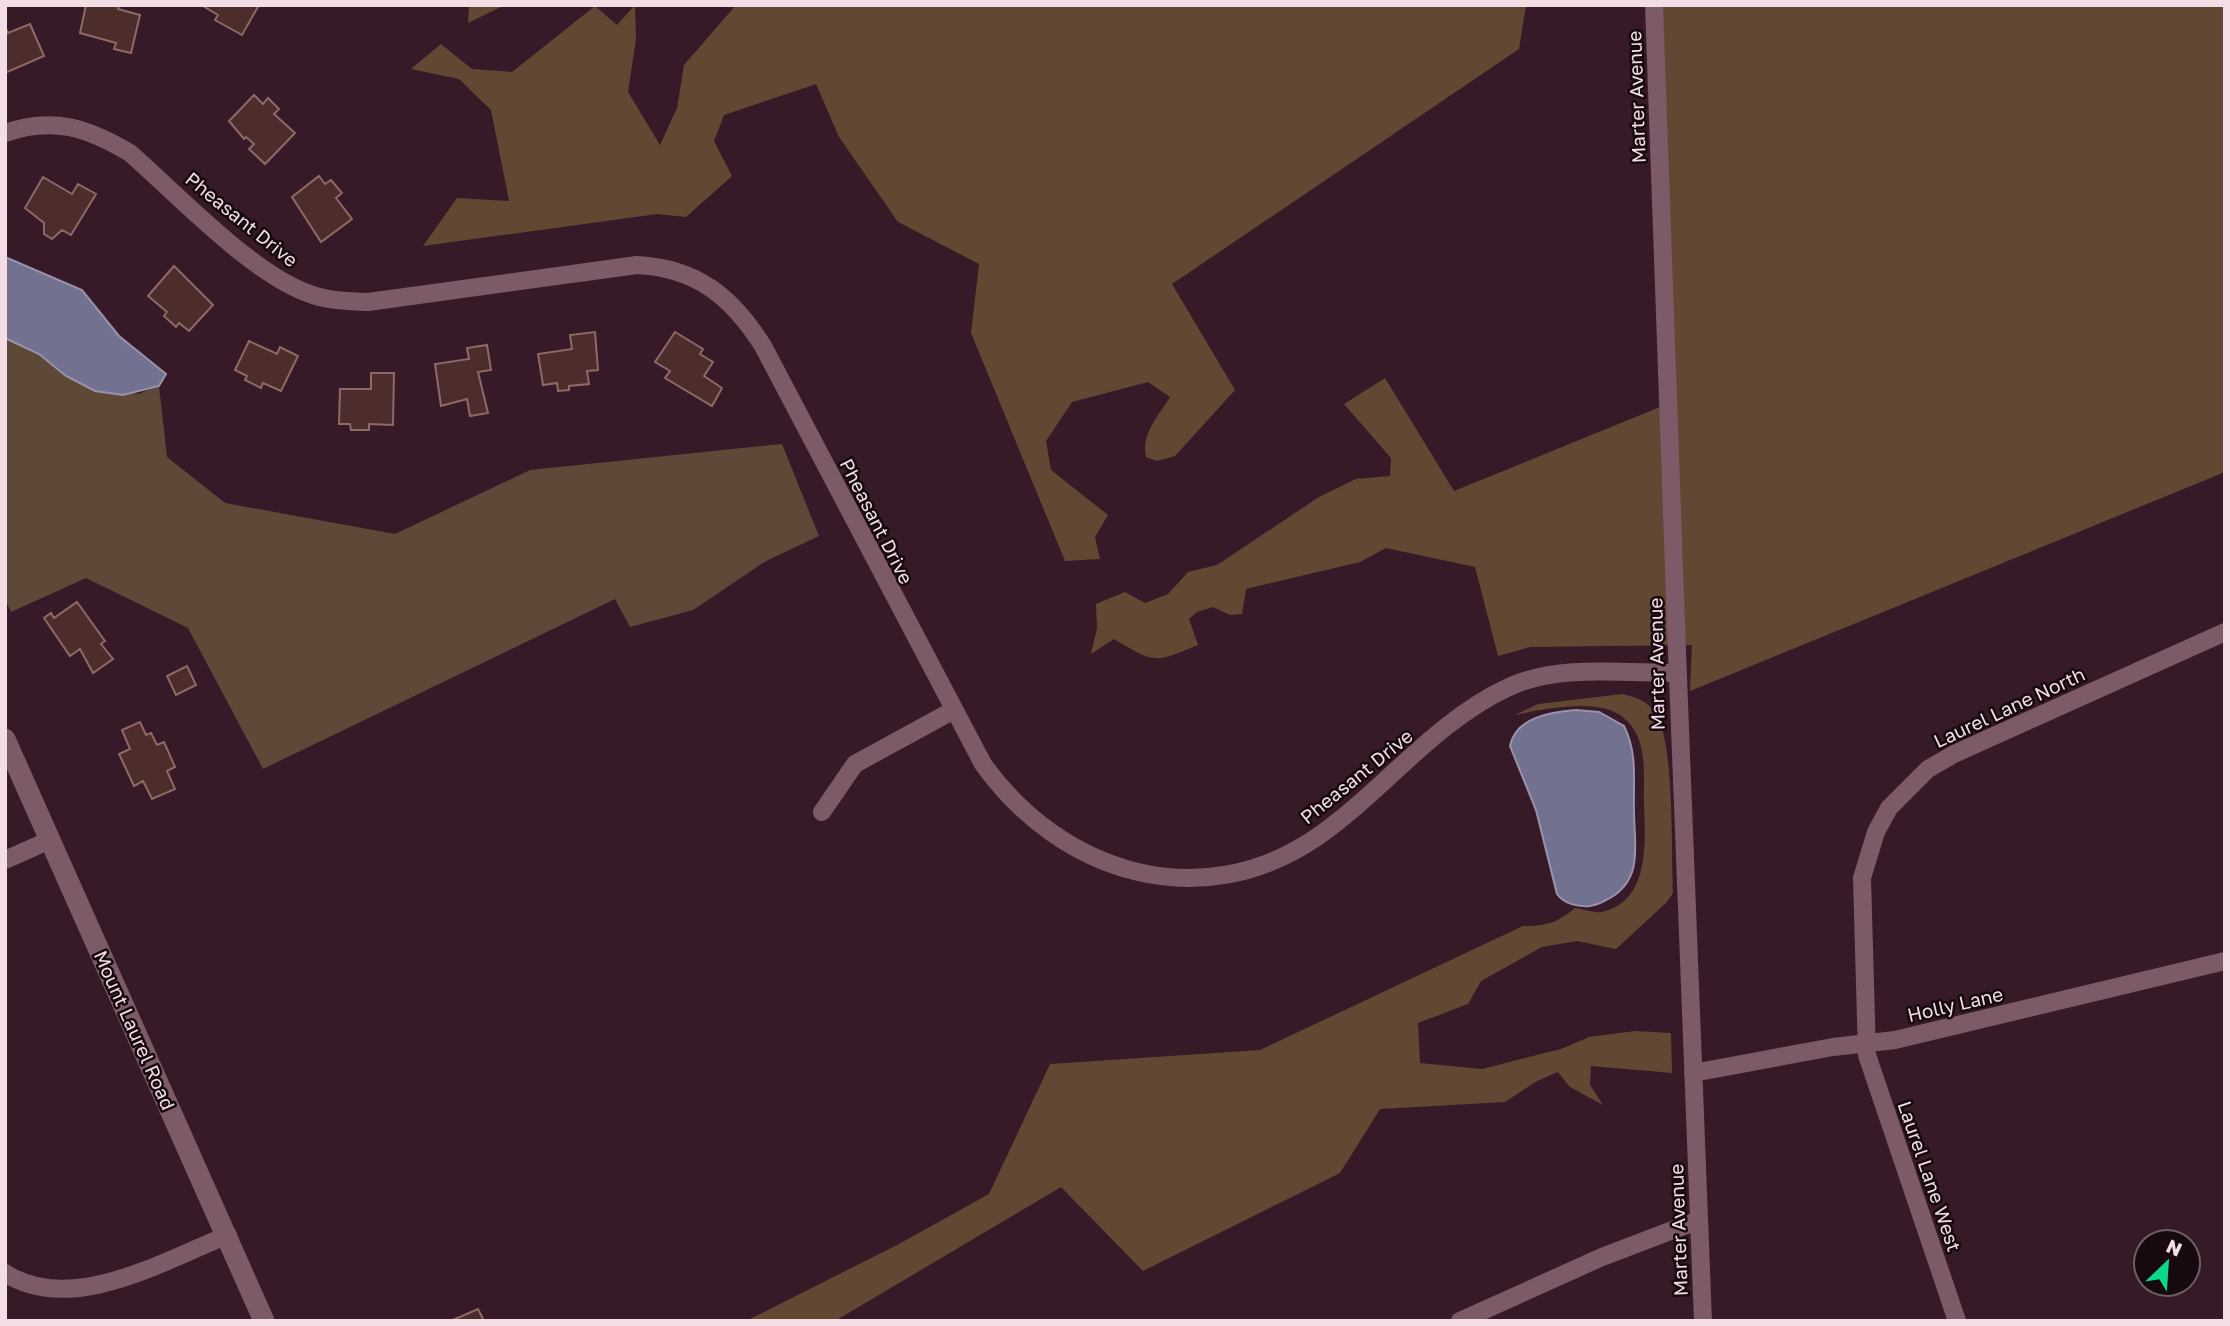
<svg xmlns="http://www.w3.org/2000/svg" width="2230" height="1326" font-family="'Golos Text',sans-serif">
<rect width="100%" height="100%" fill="#371a27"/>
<!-- green -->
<path fill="#5e4939" d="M5,338l34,16 27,22 72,18 21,-8 8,71 58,46 170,31 135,-64 252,-26 37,92 -53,25 -73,49 -63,17 -15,-28 -352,170 -75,-141 -102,-50 -75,34 -6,-13z"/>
<!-- forest -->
<path fill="#624833" d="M469,5h36l-37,18z
M635,5l1,34 -8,53 32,53 17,-37 7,-43 52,-60h790l-7,44 -347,235 63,106 -60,66 -18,5 -11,-4c-5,-24 12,-40 24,-60l-22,-15 -76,20 -26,39 5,29 57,45 -13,22 5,22 -35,2 -94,-228 8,-69 -81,-42 -59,-85 -23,-53 -92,31 -10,26 18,35 -46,41 -29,-3 -234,32 34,-48 52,3 -18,-91 -32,-31 -48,-10 30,-25 31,25 40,3 83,-66 22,19z
M1657,5h568v467l-535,219 2,-46 -162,2 -32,9 -23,-89 -89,-19 -26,14 -114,27 -4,25 -12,1 -17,-8 -16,5 -8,7 9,26c-44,18 -42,19 -84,-6l-23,15 6,-26 -1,-24 29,-12 20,11 23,-9 20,-22 29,-7 102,-68 37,-18 34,-3 1,-18 -47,-54 41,-26 69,113 216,-88z
M1623,694c13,4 23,6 32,18 20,28 16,142 18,181l-7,10 -50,46 -39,-8 -35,6 -61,34 -13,23 -50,19 2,40 62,6 79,-20 28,-12 46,-6 36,2 1,40 -81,-7 -1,19 13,20 -33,-18 -12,-15 -21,9 -32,21 -125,7 -40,64 -197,98 -82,-84 -226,134h-89l151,-76 92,-51 61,-130 210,-14 263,-124c21,1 36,-4 52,-18 8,1 19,5 27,4 49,-11 43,-72 42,-109 -1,-29 5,-64 -20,-85 -25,-21 -79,-9 -109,-3l23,-11z"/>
<!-- water -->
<path fill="#727190" stroke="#9992aa" stroke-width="2" d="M5,257l77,33 37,46 47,38 -7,12 -36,9 -28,-4 -29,-15 -27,-22 -34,-16z
M1576,710l23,2 25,14c14,28 9,56 10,85 0,33 10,67 -24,87 -7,4 -12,7 -20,8 -12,1 -26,-2 -33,-12l-21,-84 -26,-64c6,-29 41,-34 66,-36z"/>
<!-- building -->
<path fill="#4d2d2b" stroke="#8f6965" stroke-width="2" d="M86,5h33l-1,4 22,6 -9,38 -17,-4 2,-6 -36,-10z
M259,5l-17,30 -27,-15 3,-5 -15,-9z
M30,24l14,32 -39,17v-46l3,6z
M254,95l9,9 5,-6 11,11 -5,5 21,19 -30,31 -16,-15 5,-5 -8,-7 -2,2 -15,-18z
M319,176l6,8 6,-4 11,13 -6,5 16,21 -31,23 -29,-45z
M43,177l29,17 6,-10 18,10 -25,41 -9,-5 -10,9 -8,-5v-11l-19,-15z
M174,266l39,39 -24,26 -10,-8 -3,4 -12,-11 3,-4 -19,-16z
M595,332l3,38 -11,1 2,13 -20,2v4l-11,1 -1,-8 -14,2 -5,-31 34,-5 -2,-14z
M675,332l28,17 -3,5 13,8 -9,14 18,12 -10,18 -47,-28 5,-7 -15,-9z
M249,341l28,13 3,-7 18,9 -17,35 -18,-8 -2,5 -16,-8 2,-4 -12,-6z
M487,345l4,25 -13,2 10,41 -18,3 -3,-17 -26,7 -6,-42 34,-5 -2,-11z
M371,373h23l-1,52 -24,-1v6h-18l-1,-6h-11l1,-35h31z
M77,602l28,39 -4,3 12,15 -20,14 -13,-24 -10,7 -26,-38 7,-5 3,5z
M187,666l9,19 -20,10 -9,-19z
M140,722l6,13 5,-2 6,12 7,-3 11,25 -8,4 8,18 -23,10 -9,-18 -9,5 -15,-32 11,-5 -8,-19z
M478,1309l6,12h-31v-1z"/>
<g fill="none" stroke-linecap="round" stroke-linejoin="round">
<!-- street -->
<path stroke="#7c5a68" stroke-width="18" d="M1654,5c16,439 30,877 49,1316
M5,133c48,-17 83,-5 125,20 47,41 123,122 180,141 19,7 39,7 58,8l269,-37c60,3 95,32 126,81l220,418c78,109 217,153 334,73 66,-46 118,-116 192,-150 49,-23 115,-14 168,-14
M822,812l33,-48 97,-53
M5,860l45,-20
M1693,1073l140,-26 62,-7 330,-79
M5,1273c66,43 158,-12 223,-38
M1460,1321l142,-64 97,-37
M1957,1321l-90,-266 -5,-177 14,-46 13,-24 39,-39 26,-15 271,-122"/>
<!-- secondary -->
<path stroke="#7c5a68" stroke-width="21" d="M5,739l259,582"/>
</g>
<g text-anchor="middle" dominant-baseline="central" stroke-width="5" stroke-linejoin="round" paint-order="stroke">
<!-- street labels -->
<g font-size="19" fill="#f3dee6" stroke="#16090f">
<text transform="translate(1636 97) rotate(-92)">Marter Avenue</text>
<text transform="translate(242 219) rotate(39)">Pheasant Drive</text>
<text transform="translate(877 521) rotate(63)">Pheasant Drive</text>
<text transform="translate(1656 664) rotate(-91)">Marter Avenue</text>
<text transform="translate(2009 707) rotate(-25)">Laurel Lane North</text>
<text transform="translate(1356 776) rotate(-39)">Pheasant Drive</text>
<text transform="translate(1955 1004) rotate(-13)">Holly Lane</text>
<text transform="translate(135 1030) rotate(66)">Mount Laurel Road</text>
<text transform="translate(1930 1176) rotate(71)">Laurel Lane West</text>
<text transform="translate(1678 1230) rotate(-92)">Marter Avenue</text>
</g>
</g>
<!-- border -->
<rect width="2230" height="1326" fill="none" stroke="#f3dee6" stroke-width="14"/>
<!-- north arrow -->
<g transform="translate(2167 1263) rotate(25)"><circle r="33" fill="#16090f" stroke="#6e5e65" stroke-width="2"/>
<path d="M0-5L12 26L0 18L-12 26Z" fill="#0bd98a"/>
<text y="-10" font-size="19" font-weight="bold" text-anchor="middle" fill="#f3dee6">N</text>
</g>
</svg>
